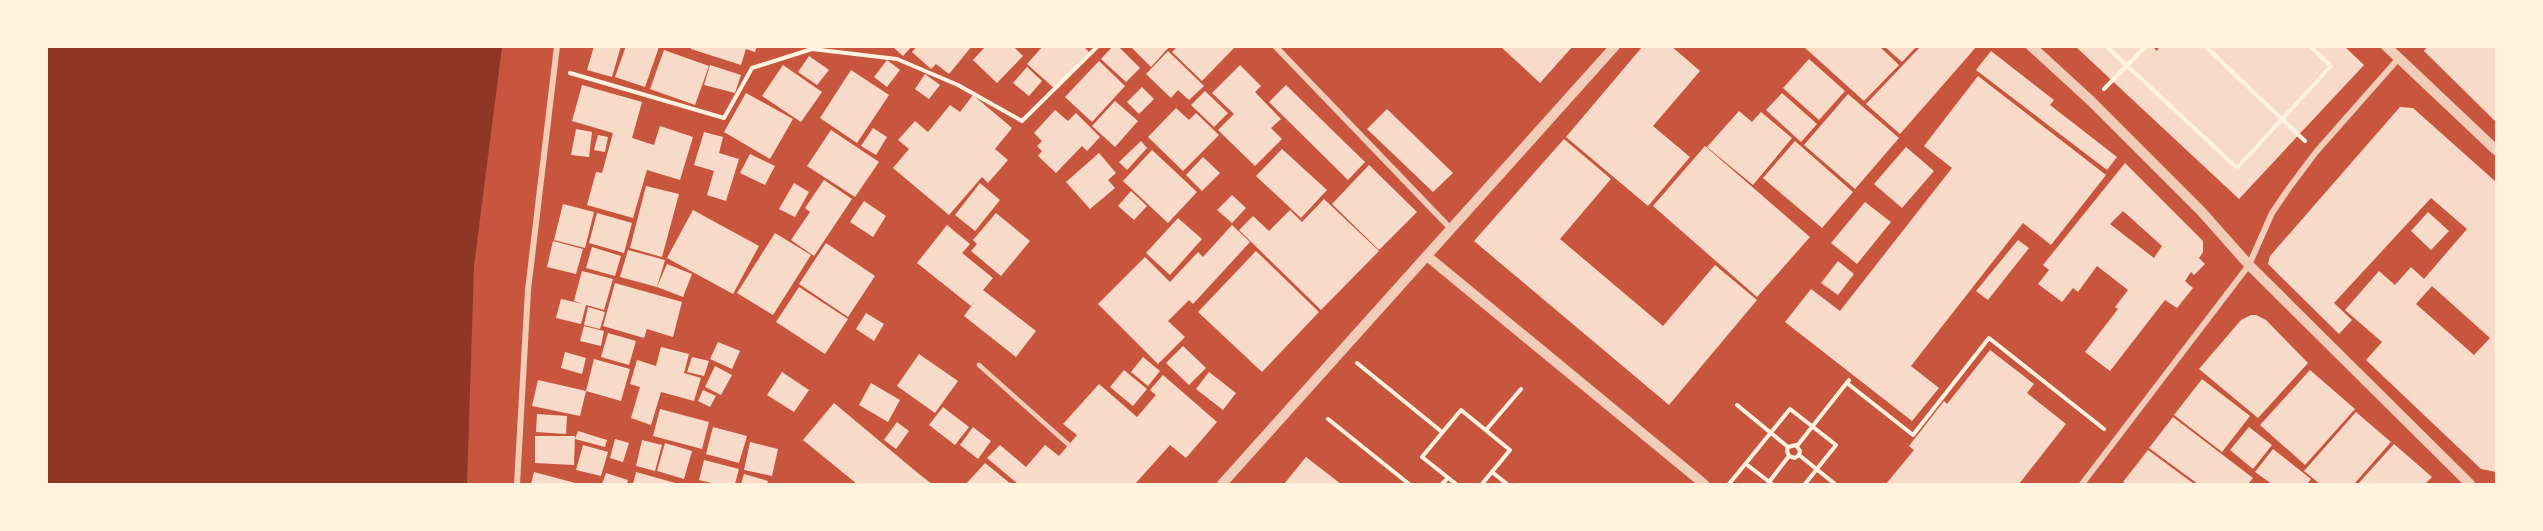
<svg xmlns="http://www.w3.org/2000/svg" width="2543" height="531" font-family="'PT Serif',serif">
<rect width="100%" height="100%" fill="#c8553d"/>
<!-- water -->
<path fill="#8f3625" d="M46,47h456l-28,219 -7,218h-420z"/>
<!-- building -->
<path fill="#f7dbc8" fill-rule="evenodd" d="M594,46h27l-9,31 -25,-7z
M626,46l33,1 -14,40 -30,-10z
M691,46h66l-2,6 -9,-3 -5,16 -50,-16z
M892,46h20l-9,10z
M917,46h55l-23,28 -13,-10 -5,5 -19,-17z
M986,46h27l10,10 -26,27 -24,-23z
M1043,46h40l6,6 -35,36 -27,-24z
M1113,46h5l22,22 -14,14 -25,-23z
M1130,46h40l-19,21z
M1178,46h58l-34,35 -30,-29z
M1500,46h73l-33,37z
M1643,46h28l29,25 -47,55 37,31 -42,49 -82,-69z
M1803,46h76l20,19 -35,36z
M1884,46h33l-15,16z
M1921,46h56l-77,88 -34,-30z
M2075,46h77l5,5 3,-5h184l20,19 -125,134z
M2428,46h68v76l-72,-71z
M664,50l45,16 -14,39 -45,-16z
M1168,51l36,35 -15,14 -11,-10 -7,8 -25,-24z
M1991,51l63,49 -4,5 67,52 -10,13 -131,-100z
M809,56l20,14 -12,15 -19,-13z
M1809,59l36,32 -26,29 -36,-32z
M887,60l13,10 -13,17 -13,-10z
M1099,61l26,25 -33,36 -27,-25z
M710,65l31,10 -6,18 -31,-8z
M783,65l39,27 -21,30 -39,-26z
M1240,65l21,21 -6,6 26,27 -10,9 11,11 -27,27 -37,-36 16,-16 -22,-21z
M1027,67l15,14 -13,15 -16,-13z
M851,70l38,25 -32,48 -37,-25z
M925,74l15,11 -11,14 -14,-10z
M1978,76l128,99 -55,70 -28,-22 -112,143 28,22 -27,33 -127,-99 26,-33 29,22 112,-143 -28,-22z
M582,85l60,17 -10,36 22,7 6,-19 33,11 -13,43 -33,-10 -14,48 -46,-13 9,-33 6,1 11,-40 -41,-12z
M1286,85l79,77 -17,18 -79,-78z
M1142,87l12,12 -15,15 -12,-12z
M1205,91l23,22 -14,14 -23,-22z
M746,93l47,26 -23,40 -46,-27z
M1782,93l35,31 -16,18 -35,-32z
M1848,94l51,44 -44,51 -51,-44z
M973,95l39,33 -17,21 13,11 -20,23 -6,-6 -33,38 -56,-47 16,-19 -11,-9 17,-19 13,11 22,-27 10,7z
M1115,101l23,20 -23,26 -23,-21z
M2400,107l13,1 83,74v290l-15,-3 -115,-109 16,-18 -37,-32 34,-39 16,14 16,-18 13,12 43,-50 -36,-31 -97,105 18,17 -13,14 -71,-70 2,-8zM2432,286l58,52 -16,17 -58,-51z
M1176,108l13,12 7,-7 23,22 -36,36 -35,-34z
M1387,109l66,64 -20,19 -66,-63z
M1055,110l13,11 8,-8 24,24 -13,14 -5,-5 -26,27 -18,-17 4,-5 -5,-5 5,-5 -8,-8z
M1739,111l13,11 9,-10 31,26 -39,47 -46,-38z
M873,128l14,9 -11,18 -15,-9z
M576,129l16,3 -3,25 -18,-2z
M831,130l48,32 -24,35 -48,-31z
M704,132l19,5 -4,16 20,6 -13,42 -19,-6 7,-24 -20,-6z
M598,135l10,2 -3,15 -11,-2z
M1564,139l47,40 -51,60 103,87 52,-61 42,35 -88,105 -195,-164z
M1141,141l6,7 -20,22 -8,-8z
M1795,141l58,51 -31,36 -59,-50z
M1705,146l105,91 -53,60 -104,-91z
M1906,147l28,24 -32,37 -28,-24z
M1282,149l45,41 -26,28 -45,-42z
M1152,150l45,42 -29,31 -45,-42z
M1099,153l17,20 -8,7 7,8 -25,21 -24,-27z
M750,154l25,12 -10,19 -25,-12z
M1203,157l17,16 -18,18 -16,-16z
M2125,163l78,78v11l-4,6 6,6 -11,11 -3,-3 -6,9 8,7 -16,20 -12,-8 -55,71 -25,-19 33,-43 -3,-2 13,-17 -31,-24 -19,26 -5,-4 -11,14 -24,-18 11,-14 -6,-5zM2123,211l39,35 -8,12 -44,-34z
M1369,165l48,47 -38,38 -47,-46z
M824,180l28,19 -38,57 -23,-16 19,-28 -5,-4z
M794,183l15,9 -14,25 -16,-8z
M980,183l20,17 -25,31 -20,-16z
M646,186l33,8 -17,63 -32,-9z
M1131,191l16,15 -13,14 -16,-14z
M1232,195l14,13 -14,15 -15,-13z
M1324,199l55,52 -58,59 -82,-80 14,-14 16,15 21,-21 12,12z
M864,201l22,15 -13,21 -23,-15z
M1865,202l26,20 -34,42 -26,-21z
M563,204l31,8 -9,36 -31,-8z
M693,210l66,36 -26,48 -66,-36z
M2428,212l21,19 -18,19 -20,-19z
M597,213l35,10 -8,30 -35,-10z
M996,213l34,28 -29,35 -30,-25 6,-7 -4,-4z
M1178,218l24,21 -32,36 -24,-22z
M947,225l23,19 -8,9 31,25 -10,12 53,41 -20,26 -52,-41 12,-16 -5,6 -54,-43z
M1232,225l18,17 -57,62 -4,-4 -21,21 17,16 -27,27 -60,-60 47,-47 25,25 28,-30 5,5z
M775,233l36,22 -38,60 -36,-22z
M2018,240l11,8 -41,52 -12,-9z
M553,241l30,8 -7,25 -29,-7z
M826,243l49,33 -27,41 -49,-33z
M592,247l29,9 -6,20 -29,-8z
M628,250l37,10 -8,27 -37,-10z
M1256,251l63,61 -57,60 -64,-60z
M1838,261l16,13 -16,21 -17,-12z
M667,264l25,10 -9,23 -26,-10z
M582,271l31,8 -9,31 -18,-5 -5,19 -25,-6 5,-19 22,5 -9,-3z
M615,283l67,19 -9,35 -26,-8 -3,9 -41,-12z
M799,287l49,32 -23,35 -49,-32z
M588,307l17,5 -5,17 -16,-4z
M866,313l18,11 -10,17 -18,-12z
M2251,315h5l10,5 42,43 -50,55 -59,-49 42,-49z
M584,326l20,5 -3,15 -21,-5z
M608,333l28,8 -7,24 -28,-8z
M718,342l22,9 -8,18 -22,-10z
M1183,346l23,22 -17,17 -23,-22z
M661,347l28,7 -5,19 17,5 -7,23 -33,-9 -10,33 -20,-7 9,-31 -10,-3 7,-24 19,6z
M1990,350l44,34 -7,9 39,31 -47,60h-133l28,-34 -5,-4 35,-45 3,3z
M565,352l21,6 -4,16 -21,-6z
M919,354l39,27 -23,32 -38,-27z
M692,357l17,4 -5,15 -17,-4z
M1143,357l17,14 -12,15 -17,-14z
M594,359l36,10 -9,32 -35,-10 -6,25 -48,-10 6,-26 48,11z
M715,366l17,9 -11,20 -16,-8z
M1124,370l23,19 -14,17 -23,-19z
M2310,370l45,39 -50,56 -45,-40z
M782,372l27,18 -15,22 -27,-17z
M1209,372l27,21 -13,17 -27,-21z
M1163,375l54,47 -31,36 -16,-13 -35,39h-117l-31,-26 13,-13 26,22 19,-22 14,11 18,-21 -14,-11 36,-40 38,33 19,-22 -6,-5z
M2202,379l48,37 -28,36 -48,-37z
M871,383l29,17 -12,22 -29,-17z
M703,390l13,6 -6,11 -12,-6z
M834,403l85,71 13,10h-75l-54,-44z
M943,407l26,20 -14,18 -26,-20z
M660,409l49,13 -7,27 -49,-13z
M2356,412l35,30 -37,42h-34l-16,-13z
M537,414l30,2 -1,18 -30,-2z
M2173,417l80,61 -5,6h-50l-49,-36z
M897,422l12,9 -13,18 -12,-9z
M713,427l34,9 -8,27 -33,-9z
M973,427l18,14 -13,18 -18,-14z
M2249,427l23,18 -19,24 -23,-19z
M578,431l29,9 -2,7 -30,-8z
M535,436h40l-1,29 -39,-2z
M615,439l14,4 -6,19 -13,-4z
M642,440l20,5 -7,26 -19,-5z
M750,442l28,7 -6,27 -28,-6z
M665,443l27,8 -8,28 -27,-8z
M2394,444l38,33 -7,7h-67z
M583,445l25,7 -7,24 -25,-6z
M2273,449l38,30 -4,5h-35l-17,-12z
M2148,450l46,34h-67l-4,-2z
M1306,457l35,27h-57z
M704,460l35,9 -4,15h-19l-17,-4z
M985,463l26,21h-45z
M534,472l45,12h-48z
M636,472l43,12h-46z
M606,473l22,7 -1,4h-25z
M744,474l24,7 -1,3h-26z"/>
<g fill="none" stroke-linecap="round" stroke-linejoin="round">
<!-- path -->
<path stroke="#fff3e0" stroke-width="4" d="M2106,46l131,122 94,-102 -21,-20
M2205,46l100,95
M570,73l154,45 28,-50 60,-19 85,10 61,26 64,36 76,-75
M2104,89l42,-43
M1357,363l85,69
M1847,383l66,52 76,-97 115,91
M1737,405l51,42
M1328,419l81,65
M1486,430l35,-41
M1797,446l52,-66
M1799,455l-4,3 -6,-2 -2,-5 1,-4 8,-2 4,6 -1,4 36,29
M1746,464l26,20
M1492,472l15,12
M1769,482l20,-26
M1442,484l6,-6
M1456,484l-34,-27 39,-47 49,40 -28,34
M1729,484l61,-75 46,36 -31,39"/>
<!-- service -->
<path stroke="#f1ccb7" stroke-width="4.5" d="M979,365l90,80"/>
<!-- minor -->
<path stroke="#f1ccb7" stroke-width="6" d="M1275,46l176,183
M517,484l11,-194 29,-244
M2082,484l167,-219 23,-52 17,-25 27,-36 83,-94"/>
<!-- tertiary -->
<path stroke="#f1ccb7" stroke-width="10" d="M2031,46l60,55 110,110 48,54 221,219
M2386,46l110,104
M1427,256l277,228
M1222,484l393,-438"/>
</g>
<!-- border -->
<rect width="2543" height="531" fill="none" stroke="#fff3e0" stroke-width="96"/>
</svg>
